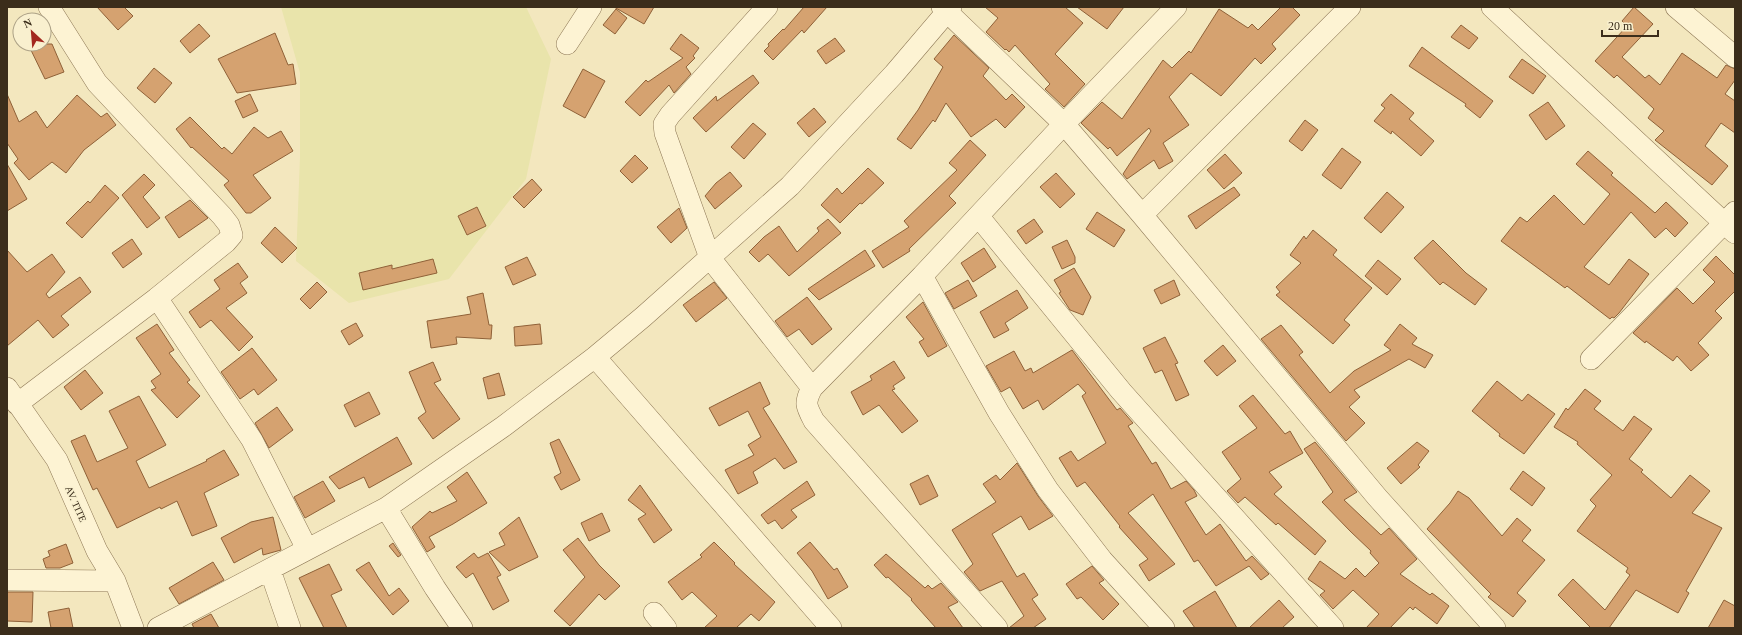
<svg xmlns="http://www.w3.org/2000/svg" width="1742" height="635" font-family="Georgia,serif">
<rect width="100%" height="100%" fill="#f3e7be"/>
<!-- farmland -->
<path fill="#e9e4ab" d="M281,7h245l25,52 -25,120 -77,100 -100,24 -53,-42 4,-104v-84z"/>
<!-- building -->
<path fill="#d5a270" stroke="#8f6138" d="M97,7h27l9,9 -15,14z
M614,7h40l-10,17z
M804,7h23l-23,26 -2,-3 -29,30 -9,-9 5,-5 -1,-2 15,-15 1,1z
M985,7h80l18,16 -28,31 30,30 -21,23 -19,-18 5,-5 -35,-39 -6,7 -3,-3 -1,1 -19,-18 12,-14z
M1077,7h47l-17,22z
M1281,7h11l8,8 -28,29 4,5 -15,15 -6,-6 -34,38 -30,-23 -22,24 20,28 -26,18 10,18 -14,8 -5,-9 -27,19 -4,-5 28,-43 -2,-3 -32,28 -7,-9 -2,2 -27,-26 21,-21 20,17 41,-59 9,8 17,-17 2,2 28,-44 29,19 4,-4 6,6z
M1634,7l19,17 -31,33 23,21 4,-3 11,10 22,-32 35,25 9,-13 9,4v11l-10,14 10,7v32l-14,-10 -16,23 23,20 -16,19 -57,-45 9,-9 -16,-13 6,-9 -37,-34 -3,3 -19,-17 32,-35 -5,-5z
M616,9l11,9 -12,16 -12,-9z
M199,24l11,12 -20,17 -10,-12z
M1461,25l17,13 -9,11 -18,-12z
M275,33l13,32 5,-1 3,20 -59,9 -19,-34z
M681,34l18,14 -6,8 2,2 -9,9 5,7 -17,19 -5,-8 -29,31 -15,-14 21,-22 2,2 35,-24 -13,-9z
M954,35l35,33 -6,8 23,24 6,-6 13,13 -20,21 -9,-9 -25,18 -25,-34 -11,19 -2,-2 -22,29 -14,-10 21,-29 25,-43 -9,-8z
M835,38l10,13 -19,13 -9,-13z
M28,44h24l12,28 -19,7z
M1422,47l71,54 -13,17 -15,-12 1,-2 -57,-38z
M1522,59l24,17 -13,18 -24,-17z
M154,68l18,15 -17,20 -18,-15z
M583,69l22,12 -20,37 -22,-12z
M753,75l6,8 -53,49 -13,-14 23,-22 1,5z
M7,94l12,28 17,-11 11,17 30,-33 24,22 6,-4 9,12 -32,25 -18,23 -14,-11 -23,18 -15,-17 4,-4 -11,-16z
M250,94l8,17 -15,7 -8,-17z
M1391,94l23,19 -5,6 25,22 -13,15 -29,-25 -1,3 -17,-13 11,-13 -4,-3z
M1548,102l17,24 -19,14 -17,-25z
M814,108l12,14 -17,15 -12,-14z
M190,117l32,32 2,-2 8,7 22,-27 14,11 13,-7 12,20 -40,24 18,23 -20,15h-5l-22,-28 5,-4 -37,-34 -1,1 -15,-19z
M1305,120l13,10 -16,21 -13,-10z
M753,123l13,11 -22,25 -13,-12z
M970,140l16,15 -37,41 7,7 -47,46 1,2 -27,17 -11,-17 37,-24 -5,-6 53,-51 -8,-7z
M1342,148l19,14 -20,27 -19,-14z
M1588,151l25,22 -2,2 44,38 11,-11 22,21 -13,14 -9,-9 -11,10 -24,-26 -47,55 25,18 20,-26 20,15 -30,39 -5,5 -2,-1 -2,2 -43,-33 -2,2 -64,-47 19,-24 7,5 27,-27 30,30 26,-31 -34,-30z
M1225,154l17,19 -18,16 -17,-19z
M635,155l13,13 -16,15 -12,-12z
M7,164l20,35 -20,12z
M868,168l16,15 -22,21 -2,-1 -20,20 -19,-18 16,-17 5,6z
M730,172l12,14 -27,23 -10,-13 11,-13z
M1056,173l19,21 -15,14 -20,-21z
M144,174l11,11 -12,12 17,21 -13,10 -25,-33z
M532,179l10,11 -18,18 -11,-11z
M105,185l14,13 -37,40 -16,-15 22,-22 2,2z
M1234,187l6,8 -44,34 -8,-13z
M1387,192l17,15 -23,26 -17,-15z
M190,200l18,18 -29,20 -14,-21z
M477,207l9,19 -19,9 -9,-19z
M679,208l8,20 -16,15 -14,-16z
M1097,212l28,18 -11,17 -28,-18z
M828,219l13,14 -52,43 -21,-22 -9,8 -10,-10 15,-15 15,-11 18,26 22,-21 -2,-3z
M1034,219l9,13 -17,12 -9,-13z
M275,227l22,21 -15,15 -21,-20z
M1313,230l24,20 -4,5 39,33 -28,32 6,5 -17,19 -57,-49 4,-3 -4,-5 25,-24 -11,-8 14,-19 2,3z
M132,239l10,15 -19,14 -11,-15z
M1067,240l8,17v6l-13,6 -10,-22z
M1433,240l33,33 21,16 -12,16 -32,-23 -3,3 -26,-27z
M984,248l12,19 -23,15 -12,-19z
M7,250l20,22 25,-18 13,18 -19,22 3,4 31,-21 11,15 -30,24 8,9 -16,13 -15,-18 -31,26z
M865,250l10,16 -56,34 -11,-11z
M1716,256l19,19v16l-20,20 7,7 -24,25 11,12 -18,16 -14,-15 -4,5 -27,-20 -1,2 -12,-10 44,-45 16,16 22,-22 -12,-12z
M527,257l9,18 -23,10 -8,-18z
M433,259l4,14 -74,17 -4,-17 33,-8v4z
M1378,260l23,19 -14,16 -22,-19z
M238,263l10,14 -8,6 7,10 -21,15 27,29 -14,14 -28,-31 -11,8 -11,-16 31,-23 -6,-9z
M1074,268l17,29 -8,18 -13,-5 -11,-17 2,-1 -7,-12z
M968,280l9,16 -23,13 -9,-16z
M1174,280l6,15 -19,9 -7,-14z
M317,282l10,10 -17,17 -10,-10z
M714,282l13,16 -31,24 -13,-17z
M1017,290l11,18 -23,15 4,7 -15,8 -14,-26z
M483,293l6,32h3l-1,14 -35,-2 1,7 -26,4 -4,-27 44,-7 -4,-17z
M807,297l25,32 -20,16 -13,-16 -12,8 -12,-16z
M923,302l24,44 -19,11 -9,-15 5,-3 -18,-22z
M356,323l7,13 -14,9 -8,-14z
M157,324l17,26 -5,3 21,27 -3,2 13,14 -23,22 -26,-28 5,-2 -5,-7 10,-7 -25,-36z
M540,324l2,20 -27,2 -1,-19z
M1400,324l17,14 -5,6 21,11 -8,13 -16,-9 -55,31 6,7 -11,10 16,16 -19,18 -85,-102 20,-14 22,27 -4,3 31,38 24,-22 37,-21 -7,-5z
M1165,337l13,26 -3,1 14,31 -13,6 -14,-31 -7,3 -12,-25z
M1223,345l13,16 -19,15 -13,-15z
M252,348l25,32 -19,15 -4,-6 -14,10 -19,-27z
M1072,350l45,60 3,-2 13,15 -5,3 24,38 4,-2 15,27 15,-8 8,9 3,6 -12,6 21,33 14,-11 26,37 6,-5 17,18 -8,6 -12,-14 -33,20 -18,-26 -4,2 -41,-68 -25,19 47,51 -26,17 -10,-16 9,-6 -29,-32 1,-1 -35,-44 -8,5 -18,-29 12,-7 7,10 28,-18 -24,-47 4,-3 -8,-9 -35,26 -5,-10 -15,9 -13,-22 -9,5 -15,-26 28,-15 11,20 6,-3 2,5z
M894,361l11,17 -12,8 2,3 -3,1 26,31 -16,12 -23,-28 -16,10 -12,-23 21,-12 -2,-4z
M433,362l8,18 -7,3 26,36 -27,20 -15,-21 8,-6 -17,-40z
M85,370l18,23 -22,17 -17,-23z
M499,373l6,22 -17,4 -5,-21z
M1497,381l25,20 6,-7 27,20 -31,40 -25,-18 1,-2 -28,-23z
M760,382l10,22 -7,4 34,54 -13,7 -9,-11 -22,14 5,11 -20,11 -13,-24 29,-15 -6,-10 13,-8 -13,-26 -29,15 -10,-18z
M1585,389l16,12 -7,8 29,22 11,-15 18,13 -23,30 14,11 -2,2 30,26 19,-23 20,16 -18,22 30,15 -36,63 3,2 -11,20 -42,-23 -27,38h-18l-33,-33 15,-16 32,31 25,-35 -4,-3 2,-4 -51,-37 19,-25 -6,-6 22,-25 -35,-31 1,-2 -24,-15 12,-19 2,2z
M369,392l11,22 -25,13 -11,-22z
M1253,395l32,39 5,-3 13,22 -34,19 13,15 -8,7 52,47 -11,14 -37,-32 -2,2 -31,-28 -7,6 -11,-12 14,-12 -19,-27 35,-24 -18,-22z
M139,396l27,49 -30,16 13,27 58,-27 -1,-1 18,-10 15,25 -35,18 13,33 -25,10 -15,-35 -16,8 -1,-2 -43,21 -20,-40 -4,2 -22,-49 14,-6 12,27 31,-14 -19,-37z
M277,407l16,23 -24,18 -14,-25z
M397,437l15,27 -43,24 -5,-11 -25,12 -10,-12z
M559,439l21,41 -19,10 -7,-13 7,-4 -11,-30z
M1315,442l42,50 -13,8 37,35 8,-7 28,31 -17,15 30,21 2,-2 17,13 -12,18 -22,-17 -2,3 -3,-3 -20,21h-24l13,-14 -26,-24 -20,19 -13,-14 5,-4 -17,-12 12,-18 25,18 11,-11 9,9 14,-14 -9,-10 1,-2 -21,-20 -28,-29 11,-10 -29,-43z
M1417,442l12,9 -11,14 2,2 -19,17 -14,-16z
M1017,463l21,33 15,20 -24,14 -8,-14 -29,18 25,43 7,-4 14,22 -6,4 14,20 -13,9h-24l15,-12 -22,-35 -22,10 -16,-19 9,-8 -21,-34 44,-28 -13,-18 13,-9 4,5z
M1523,471l22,17 -13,18 -22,-17z
M467,472l20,31 -34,21 -24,13 6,10 -8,5 -15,-25 18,-16 2,2 25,-12 -10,-14z
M928,475l10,21 -18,9 -10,-21z
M323,481l12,20 -30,17 -11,-21z
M807,481l8,14 -24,15 6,7 -15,12 -7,-9 -7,4 -7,-9z
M640,485l32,45 -18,13 -16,-24 8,-5 -18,-14z
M1458,491l11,7 33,38 15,-18 14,12 -9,11 23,19 -28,33 9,8 -13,16 -25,-20 3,-3 -64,-65 23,-26z
M602,513l8,18 -21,10 -8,-18z
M273,517l8,33 -18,5 -1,-7 -28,15 -13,-25 30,-16z
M519,517l19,40 -29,14 -20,-19 16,-7 -6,-12z
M578,538l21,27 21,21 -15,14 -6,-6 -29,32 -16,-15 31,-34 -22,-27z
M714,542l21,21 -1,1 41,38 -16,19 -8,-7 -15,14h-32l13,-12 -25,-24 -10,8 -14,-18 34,-25 -2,-2z
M810,542l24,28 3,-2 11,19 -20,12 -16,-28 -15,-18z
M393,543l8,12 -3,2 -9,-11z
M66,544l7,19 -13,5h-14l-3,-9 7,-3 -2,-5z
M474,553l4,5 10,-5 13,22 -4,2 12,24 -16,9 -20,-37 -7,5 -10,-11z
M886,554l39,34 3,-3 4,4 9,-6 17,19 -10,5 15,21h-27l-25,-28 1,-1 -24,-22 -2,1 -12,-13z
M213,562l11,18 -45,24 -10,-16z
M369,562l20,34 10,-8 10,13 -16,14 -37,-45z
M329,564l13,26 -11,5 16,33h-23l-25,-50z
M1092,566l12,14 -5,3 20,21 -16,16 -22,-23 -4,2 -11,-15z
M1215,591l22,37h-42l-12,-17z
M7,592h26l-1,30 -25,-1z
M1279,600l15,17 -12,11h-33z
M1724,600l11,6v22h-27z
M69,608l4,20h-22l-3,-16z
M211,614l8,14h-25l-2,-4z"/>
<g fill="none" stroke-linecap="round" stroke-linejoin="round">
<!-- minor casing -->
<g stroke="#8d7755" stroke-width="22">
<path id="minor" d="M49,7l48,76 125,133 7,9 3,10 -6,7 -69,56
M767,7l-97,108 -6,9 1,9 45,125 102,130
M942,7l122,117 78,91 235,282 118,131
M1492,7l243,226
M1676,7l59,50
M567,44l24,-37
M1142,215l208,-208
M979,217l142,174 212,237
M922,276l77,137 49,77 54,70 62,68
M595,357l236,271
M1591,359l144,-147
M7,388l50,72 40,91 18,30 18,47
M17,404l140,-106 95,142 55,109
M386,508l49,80 27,40
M270,570l20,58
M7,580l108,1
M654,613l12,15
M158,628l228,-120 118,-82 91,-69 48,-40 147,-131 104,-112 57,-67
M997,628l-183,-207c-8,-15 -10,-18 -2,-33l110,-112 142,-152 112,-117"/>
</g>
<!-- minor -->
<use href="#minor" stroke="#fdf3d3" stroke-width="21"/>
</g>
<g text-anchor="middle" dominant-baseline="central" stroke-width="3" stroke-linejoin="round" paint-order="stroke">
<!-- street labels -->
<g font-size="10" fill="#3b2d1b" stroke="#f9f0cf">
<text transform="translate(76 504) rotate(66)">AV. TITE</text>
</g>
</g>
<!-- border -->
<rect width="1742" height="635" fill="none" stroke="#3b2d1b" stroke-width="16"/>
<!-- north arrow -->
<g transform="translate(32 32) rotate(334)"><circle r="19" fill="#f9f0cf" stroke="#ada287"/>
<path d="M0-3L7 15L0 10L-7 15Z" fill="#a3271e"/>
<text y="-6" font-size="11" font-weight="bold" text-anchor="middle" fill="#3b2d1b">N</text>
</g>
<!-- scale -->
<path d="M1602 30v6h56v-6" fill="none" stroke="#3b2d1b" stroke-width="2"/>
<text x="1608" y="30" font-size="12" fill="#3b2d1b" stroke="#f9f0cf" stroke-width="3" paint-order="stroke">20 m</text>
</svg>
